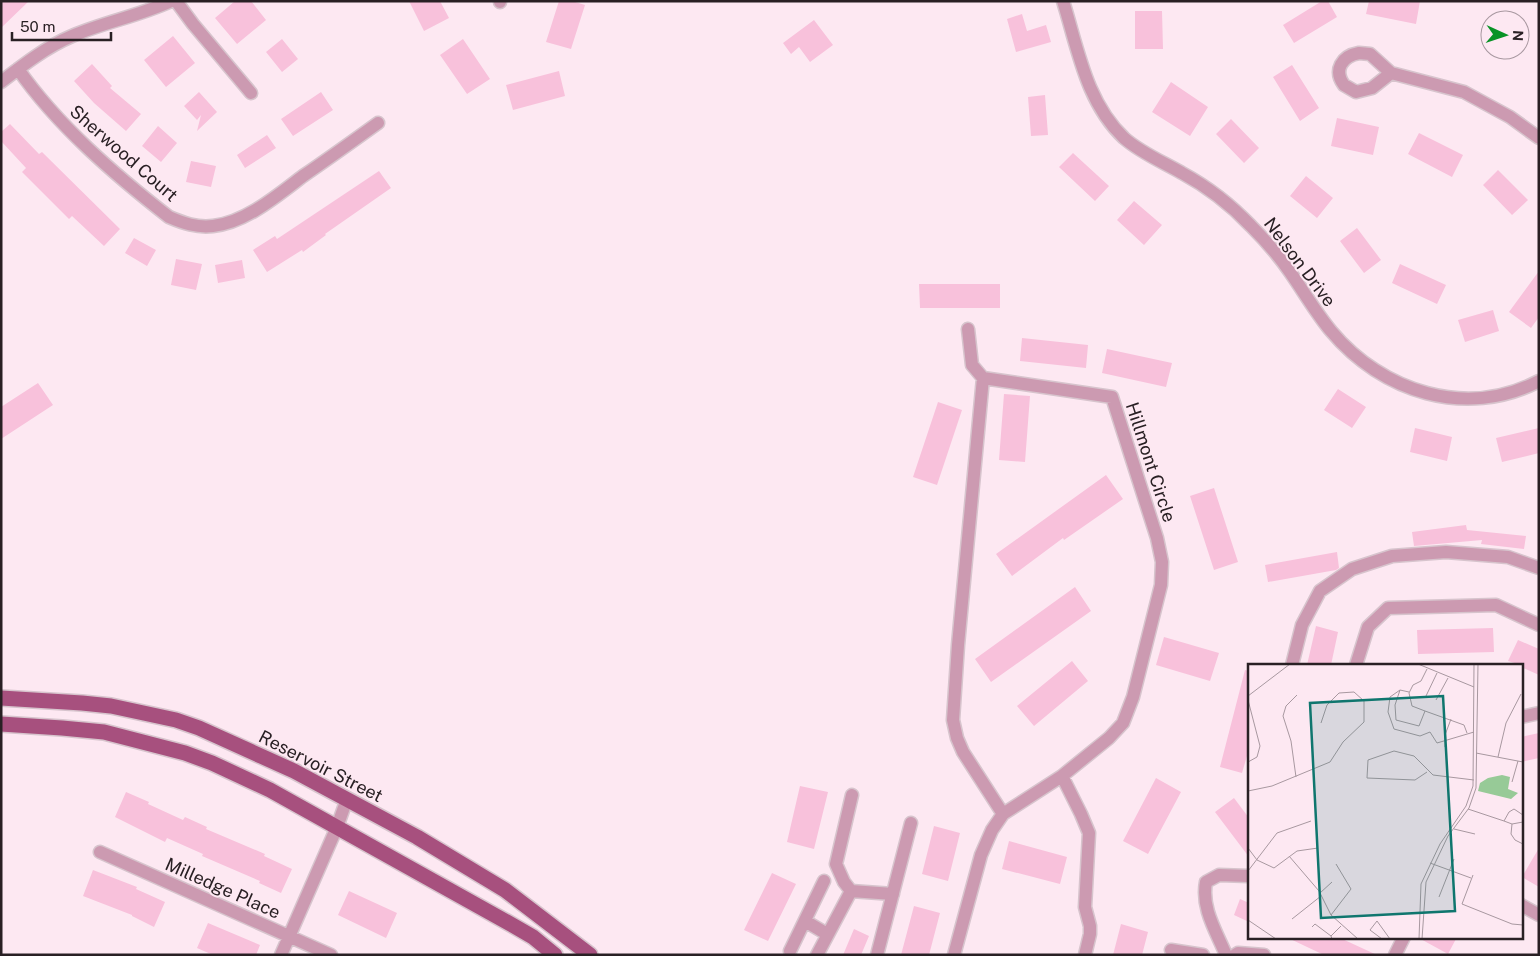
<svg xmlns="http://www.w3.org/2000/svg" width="1540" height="956" font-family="'Public Sans',sans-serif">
<rect width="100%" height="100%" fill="#fde8f2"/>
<!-- building -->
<path fill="#f8c1db" d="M1,1h28l-28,27z
M235,1h16l15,19 -29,24 -22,-26z
M409,1h31l9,17 -25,13z
M559,1h13l13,4 -14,44 -25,-7z
M1322,1h6l9,16 -43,26 -11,-18z
M1369,1h51l-4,23 -50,-10z
M1135,11h27l1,38h-28z
M1022,14l5,17 19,-6 5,17 -35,10 -9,-33z
M814,20l19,25 -23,17 -11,-15 -8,7 -8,-11z
M173,36l22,27 -29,24 -22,-27z
M282,39l16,20 -16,13 -16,-20z
M463,39l27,40 -23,15 -27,-39z
M92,64l20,22 -2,2 31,26 -15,17 -32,-28 -20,-22z
M1292,65l27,43 -19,13 -27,-44z
M559,71l6,25 -52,14 -7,-25z
M1171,82l37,25 -18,29 -38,-24z
M199,92l18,20 -20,19 4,-16 -4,5 -13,-14z
M321,92l12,18 -40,26 -12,-17z
M1045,95l3,40 -17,1 -3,-39z
M1337,118l42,9 -6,28 -42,-9z
M1231,119l28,29 -15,15 -28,-29z
M10,124l29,30 3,-2 78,77 -16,17 -32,-30 -3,3 -47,-47 4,-4 -25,-27v-9z
M158,126l19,17 -16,19 -19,-16z
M1419,133l44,22 -11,22 -44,-23z
M267,135l9,13 -31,20 -8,-13z
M1073,153l36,33 -14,15 -36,-34z
M191,161l25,5 -5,21 -25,-5z
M1498,170l30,30 -16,15 -29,-30z
M379,171l12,17 -66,46 1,1 -23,17 -1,-2 -35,22 -14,-22 22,-14 2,3z
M1306,176l27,22 -16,20 -27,-22z
M1134,201l28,24 -18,20 -27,-25z
M1357,228l24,32 -17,13 -24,-32z
M134,238l22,12 -9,16 -22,-13z
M176,259l26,5 -6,26 -25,-5z
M242,260l3,18 -27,5 -3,-18z
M1400,264l46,21 -9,19 -45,-21z
M1539,271v46l-8,11 -22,-16z
M919,284h81v24h-80z
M1493,310l6,21 -34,11 -7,-22z
M1022,338l66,7 -2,23 -66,-7z
M1107,349l65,14 -6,24 -64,-14z
M38,383l15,22 -52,34v-32z
M1338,389l28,18 -14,21 -28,-18z
M1004,394l26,2 -5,66 -26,-2z
M938,402l24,8 -25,75 -24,-8z
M1415,428l37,9 -5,24 -37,-9z
M1539,428v25l-37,9 -6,-24z
M1106,475l17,24 -59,41 -1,-2 -51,38 -16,-22z
M1214,488l24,74 -24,8 -24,-74z
M1466,525l1,5 59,6 -2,13 -43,-5 1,-4 -68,6 -2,-14z
M1337,552l2,16 -3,2 -68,12 -3,-17z
M1075,587l16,24 -100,71 -16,-23z
M1316,626l22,6 -7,33h-24z
M1493,628l1,24 -76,2 -1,-24z
M1164,637l55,16 -9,28 -54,-16z
M1518,640l21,9v26l-18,-8v-2l-13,-4z
M1072,661l16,20 -54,45 -17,-20z
M1245,670l4,1v78l-7,24 -22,-6z
M1539,733v25l-18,4v-25z
M1156,778l25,14 -33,62 -25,-13z
M800,786l28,6 -14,57 -27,-7z
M126,792l23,10 -1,2 35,16 2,-3 22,10 -1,2 59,25 -1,2 28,13 -11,24 -22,-10 1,-2 -58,-25 1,-2 -36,-16 -2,4 -50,-25z
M1234,798l15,20v39l-34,-45z
M934,826l26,7 -12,48 -26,-7z
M1009,841l58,16 -7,27 -58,-15z
M1539,848v39l-17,-10z
M93,870l44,17 -1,2 29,13 -11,25 -22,-11v-1l-49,-19z
M772,873l24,11 -28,57 -24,-11z
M349,891l48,22 -11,25 -48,-23z
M1240,899l9,4v19l-15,-7z
M914,906l26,7 -11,42h-28z
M208,923l52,22 -4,10h-43l-16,-7z
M1121,924l27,8 -6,23h-29z
M854,929l15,7 -8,19h-18z
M1286,937h52l39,18h-53z
M1417,937h40l-9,17z"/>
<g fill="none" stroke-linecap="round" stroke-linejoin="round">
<!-- minor casing -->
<g stroke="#d7c4cd" stroke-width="15">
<path id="minor" d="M176,1l17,23 58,69
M1063,1c15,48 23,101 61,137 17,15 39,24 58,35 26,14 49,32 69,53 14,14 28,30 39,46 14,20 26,41 41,59 51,61 135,88 208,50
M500,2v-1
M1359,53l11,1 21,19 -19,15 -16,4 -12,-7c-11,-15 -2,-29 15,-32z
M18,69c39,56 97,106 151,148 14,6 28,11 44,9 32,-3 65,-31 90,-50 25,-17 50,-35 75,-53
M1391,73l73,19 46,25 29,21
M1,82c22,-17 45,-35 71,-46 32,-14 67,-20 99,-35
M968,329l4,36 11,13
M1292,665l10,-40 18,-34 32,-22 40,-13 54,-4 62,5 31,11
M1356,665l12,-38 20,-19 108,-3 43,20
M1521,717l18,-4
M1062,776l19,38 8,19 -4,74 5,19v8l-5,21
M100,852l231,103
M851,891l-7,-9 -8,-18 16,-69
M1521,905l18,10
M805,921l22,13
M1171,950l32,5
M790,951l34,-70
M281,955l56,-128 10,-28
M817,955l34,-64 42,3
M877,955l34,-132
M954,955l27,-100 11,-25 11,-16 59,-38 47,-38 14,-15 10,-26 28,-112 1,-23 -5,-24 -45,-141 -129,-19 -25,267 -5,75 4,18 6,14 40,62
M1226,955c-10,-24 -25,-47 -20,-73l13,-7 30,1
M1235,955l3,-2 26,2
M1395,955l9,-18"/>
</g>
<!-- major casing -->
<g stroke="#d7c4cd" stroke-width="18">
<path id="major" d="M1,698l81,5 29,3 65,14 23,8 95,43 123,66 88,53 85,65
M1,724l61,4 42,4 81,21 27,10 58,27 244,136 19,11 22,18"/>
</g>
<!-- minor -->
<use href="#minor" stroke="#cc9ab1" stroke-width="12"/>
<!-- major -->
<use href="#major" stroke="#a7507e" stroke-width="15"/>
</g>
<g text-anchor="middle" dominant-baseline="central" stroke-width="4" stroke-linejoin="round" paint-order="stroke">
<!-- street labels -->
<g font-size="18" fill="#292024" stroke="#fde8f2">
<text transform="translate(124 153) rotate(41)">Sherwood Court</text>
<text transform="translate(1300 262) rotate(53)">Nelson Drive</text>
<text transform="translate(1151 462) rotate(72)">Hillmont Circle</text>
<text transform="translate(321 766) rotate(27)">Reservoir Street</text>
<text transform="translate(223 888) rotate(24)">Milledge Place</text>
</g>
</g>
<!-- overview -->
<g transform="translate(1248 664)">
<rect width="275" height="275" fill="#fde8f2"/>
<path d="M254,111l8,2 -2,12 10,4 -7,6 -33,-8 2,-8 8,-5z" fill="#97ca97"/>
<path fill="none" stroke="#a898a0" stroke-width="1" d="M170,0l56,23M152,26l-5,15 1,15 23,6 6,-15 -13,-5 -3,-13 4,-8 8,-4 6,-12M161,28l-9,-2 -10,7 -2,15 6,17 26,7 10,-4 7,11 37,-11M0,32l42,-32M178,32l11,-23M0,36l12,46 -3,11 -9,5M188,36l12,-22M177,47l39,14 3,8M197,83v-12l6,-16M228,89l47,9M250,93l8,-34 15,-29M179,108l-12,8 -48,-2 1,-18 26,-9 20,5 19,19 41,5M48,113l-5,-36 -8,-25 3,-10 11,-11M264,118l6,-21M0,127l24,-5 58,-24 13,-20 21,-20v-21l-10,-9 -15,1 -12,12 -6,18M220,145l36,12M275,158l-11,2 -1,10 4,6 8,4M264,160l-8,-3 5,-9 5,-3 9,6M206,165l21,5M0,184l9,12 17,8 23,-17 21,-3M41,192l30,35 12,24 27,24M182,199l41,15M0,207l29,-38 34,-12M225,211l-11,29 50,20 11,1M72,229l12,-11M191,233l15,-38M83,251l20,-26 -15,-25M44,255l29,-23M0,256l28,19M64,263l3,-3 16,12M84,275l-1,-3 10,-10M134,275l-12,-9 7,-9 13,18M171,275l2,-55 19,-40 26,-38 7,-20 1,-122M174,275l4,-57 22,-46 21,-28 7,-20 2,-124"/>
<path fill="#0f766e" fill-opacity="0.15" stroke="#0f766e" stroke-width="2.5" d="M195,32l12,215 -134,7 -11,-215z"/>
<rect width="275" height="275" fill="none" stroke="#292024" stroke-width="2.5"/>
</g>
<!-- border -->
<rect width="1540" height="956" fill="none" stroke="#292024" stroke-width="5"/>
<!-- north arrow -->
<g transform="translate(1505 35) rotate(93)"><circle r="24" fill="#fde8f2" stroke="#a898a0"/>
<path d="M0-4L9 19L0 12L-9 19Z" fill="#089326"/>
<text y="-8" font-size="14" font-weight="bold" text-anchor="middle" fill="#292024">N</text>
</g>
<!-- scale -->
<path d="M12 32v8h99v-8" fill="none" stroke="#292024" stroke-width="2.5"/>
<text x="20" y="32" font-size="15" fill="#292024" stroke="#fde8f2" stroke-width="4" paint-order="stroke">50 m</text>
</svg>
